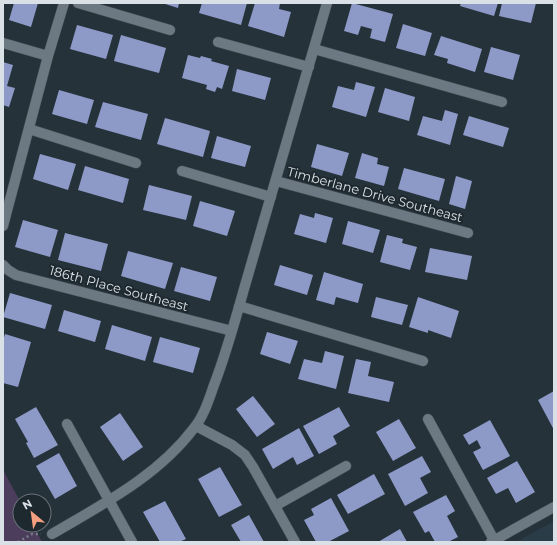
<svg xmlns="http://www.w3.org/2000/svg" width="557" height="545" font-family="Montserrat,sans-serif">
<rect width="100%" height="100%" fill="#26323a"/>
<!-- built -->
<path fill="#2a3c48" d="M554,521v21h-38z"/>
<!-- green -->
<path fill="#4c3d5d" d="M3,470l17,31v24h13l9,17h-39z"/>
<!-- building -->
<path fill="#8d9ac8" d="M14,3h24l-7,24 -22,-7z
M162,3h17l-1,5z
M202,3h45l-6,22 -42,-12z
M255,3h25l-1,6 12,3 -7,25 -36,-11z
M352,3l41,11 -8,28 -15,-4 2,-9 -11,-3 -3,9 -14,-4z
M461,3h37l-4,13 -34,-10z
M502,3h34l-5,20 -32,-7z
M403,24l29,9 -7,23 -29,-8z
M77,25l36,10 -7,24 -36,-10z
M121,35l45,13 -7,25 -45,-12z
M441,36l41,13 -7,23 -28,-9 1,-4 -14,-4z
M491,47l29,8 -7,25 -29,-8z
M188,55l12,3 1,-2 11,3 -1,2 18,5 -7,23 -5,-2 -2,5 -9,-3 1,-4 -25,-7z
M3,62l10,3 -6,21 8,2 -6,19 -6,-2z
M237,69l34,9 -6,22 -33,-9z
M356,82l19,5 -9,30 -34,-10 6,-21 16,4z
M385,88l30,9 -6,24 -31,-9z
M59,90l35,10 -7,24 -35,-10z
M103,102l45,12 -7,26 -46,-13z
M445,110l13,4 -8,31 -33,-10 6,-19 19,5z
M469,116l40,12 -6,19 -40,-12z
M165,118l45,13 -7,26 -46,-13z
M217,136l34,10 -6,21 -34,-9z
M317,144l32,9 -7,23 -31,-9z
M362,153l16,5 -1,6 12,3 -5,19 -29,-8z
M40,154l36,10 -8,26 -35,-11z
M85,166l44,13 -6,24 -45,-13z
M404,168l41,11 -6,22 -41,-12z
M456,176l16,5 -7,28 -16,-5z
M149,185l43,11 -6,24 -43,-10z
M200,201l35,10 -8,25 -34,-10z
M315,213l18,5 -7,25 -32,-9 6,-20 14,4z
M23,220l35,10 -8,27 -35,-10z
M348,221l32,9 -7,23 -31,-9z
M65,233l43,11 -7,27 -43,-11z
M387,235l16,4 -1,4 15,4 -7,23 -30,-8z
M430,248l42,8 -5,24 -42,-8z
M128,251l45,12 -8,26 -44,-13z
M280,265l33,10 -6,20 -33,-10z
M181,267l36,10 -7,24 -36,-10z
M324,272l39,12 -5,19 -22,-6 -2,8 -18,-5z
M10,293l42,12 -7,24 -42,-12z
M376,297l32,8 -6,20 -31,-8z
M418,297l41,14 -8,27 -23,-8v3l-19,-6z
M64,310l37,11 -6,21 -37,-11z
M112,325l40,12 -7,24 -40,-12z
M267,332l31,9 -8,23 -30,-10z
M5,334l26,8 -13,45 -15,-4v-42z
M160,337l40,11 -7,25 -40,-11z
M325,351l19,5 -8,33 -38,-10 6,-20 18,4z
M356,359l15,3 -3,14 26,6 -5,20 -41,-9z
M554,391v39l-16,-30z
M253,396l22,28 -18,13 -21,-28z
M36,407l22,38 -24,13 -8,-15 2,-1 -13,-23z
M339,407l11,19 -17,10 4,8 -18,10 -16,-28z
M120,413l23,34 -20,14 -23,-34z
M399,419l17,29 -23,13 -17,-29z
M490,420l20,36 -27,14 -10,-18 8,-4 -4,-8 -8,5 -6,-10z
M299,428l15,28 -17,9 -4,-8 -20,12 -11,-20z
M59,453l18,33 -22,13 -19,-33z
M422,456l9,16 -11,6 8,15 -23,13 -17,-32z
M517,461l18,31 -19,11 -8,-15 -12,6 -9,-16z
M220,467l22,38 -23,12 -21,-38z
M374,474l11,20 -37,20 -11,-19z
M446,495l9,16 -8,5 11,21 -10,5h-13l-6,-11 -4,2 -12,-21z
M331,498l18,33 -21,11h-12l-12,-22 10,-5 -3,-6z
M165,501l21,38 -7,3h-19l-17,-30z
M249,515l15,27h-23l-10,-17z
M400,529l7,13h-29z"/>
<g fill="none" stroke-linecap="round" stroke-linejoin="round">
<!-- lane casing -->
<g stroke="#444d54" stroke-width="11">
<path id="lane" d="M428,419l66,121
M275,506l71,-40"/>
</g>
<!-- street casing -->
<g stroke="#444d54" stroke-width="11">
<path id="street" d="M78,3l92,27
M218,42l91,25
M3,43l45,13
M314,49l188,53
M29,129l107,34
M182,171l89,26
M276,181l192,52
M3,226l45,-170 16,-53
M3,265l5,5 8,5 216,56
M239,306l184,55
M67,424l65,118
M196,426l36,19 13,10 8,12 42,75
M52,534c51,-30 106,-58 142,-106 10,-12 15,-29 20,-43 12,-31 21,-64 30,-96 28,-95 55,-191 83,-286
M491,542l63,-35"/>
</g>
<!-- path -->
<path stroke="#757f86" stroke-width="2.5" stroke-dasharray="2 3" stroke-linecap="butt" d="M18,542l14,-8h9"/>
<!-- lane -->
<use href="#lane" stroke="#6c7882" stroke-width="10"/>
<!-- street -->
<use href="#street" stroke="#6c7882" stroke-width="10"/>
</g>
<g text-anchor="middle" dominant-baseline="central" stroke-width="4" stroke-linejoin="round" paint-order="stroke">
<!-- street labels -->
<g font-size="13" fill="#dae1e6" stroke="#1d282f">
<text transform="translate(375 194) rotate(15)">Timberlane Drive Southeast</text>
<text transform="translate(119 288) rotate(15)">186th Place Southeast</text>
</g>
</g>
<!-- border -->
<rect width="557" height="545" fill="none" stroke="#dae1e6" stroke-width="8"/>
<!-- north arrow -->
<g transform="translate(32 513) rotate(331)"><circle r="19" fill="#1d282f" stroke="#697278"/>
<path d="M0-3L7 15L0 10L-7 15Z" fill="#f2a07f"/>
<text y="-6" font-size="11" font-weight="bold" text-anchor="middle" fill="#dae1e6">N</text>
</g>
</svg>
